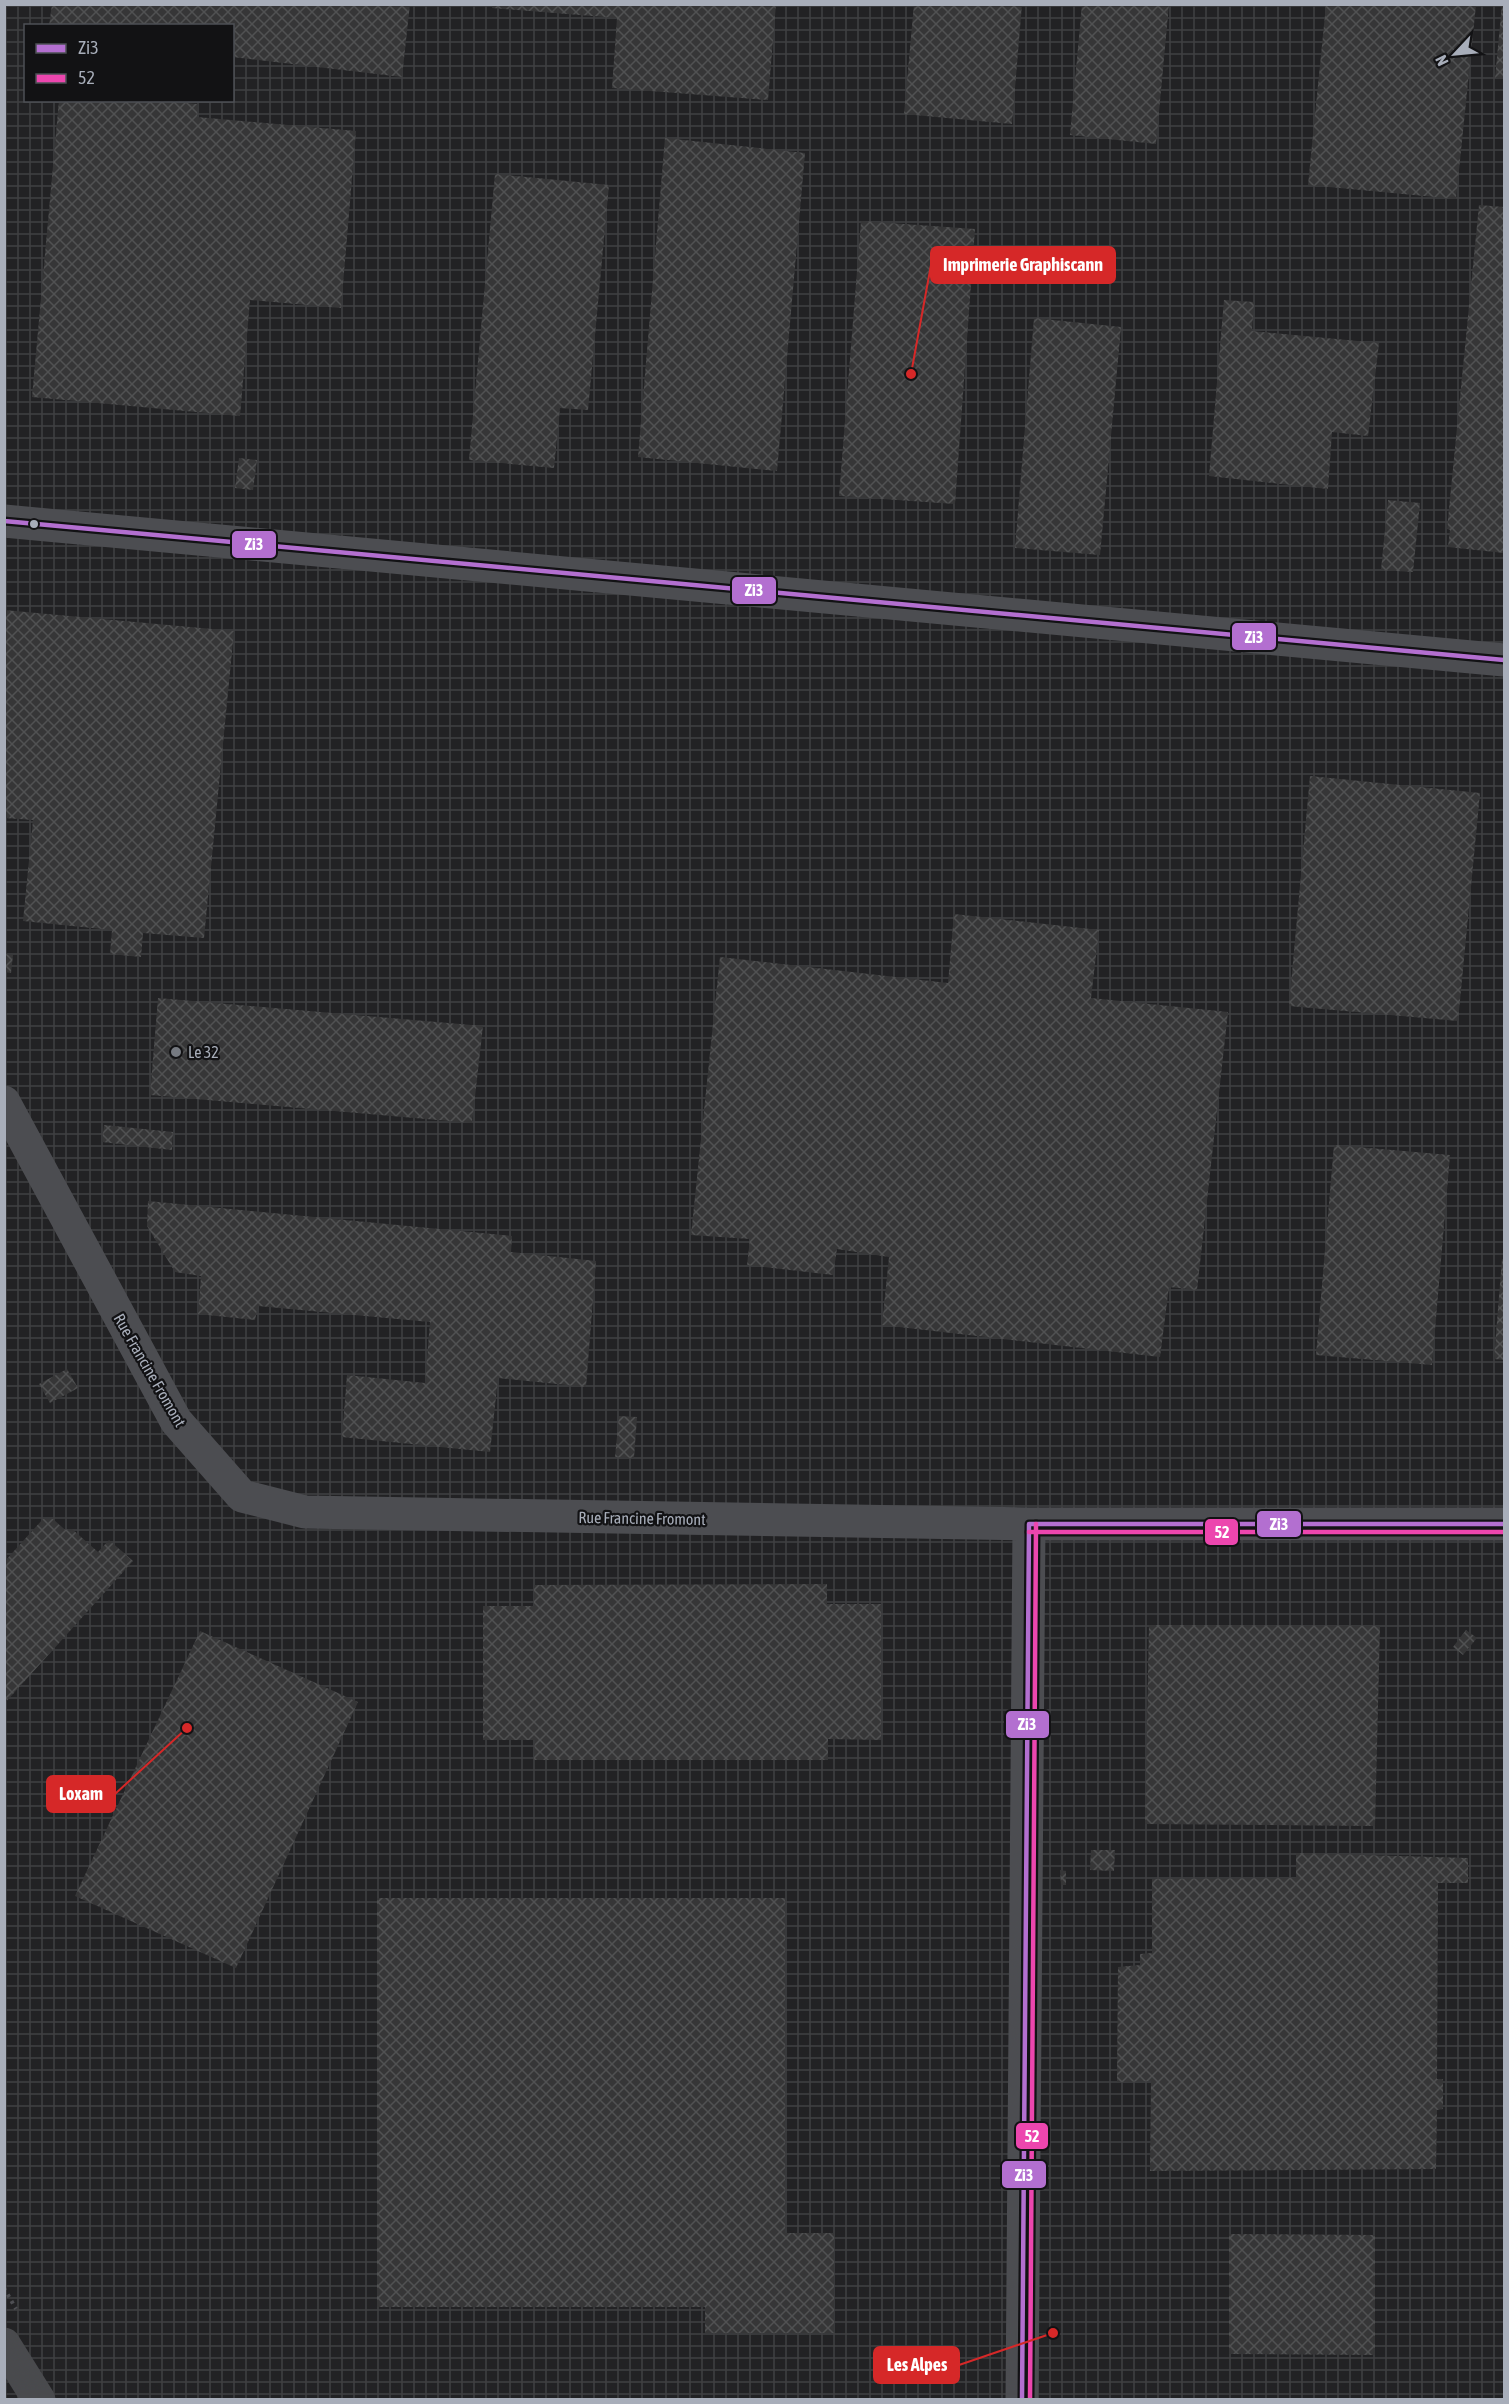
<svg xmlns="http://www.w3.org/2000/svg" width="1509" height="2404" font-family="'Asap Condensed',sans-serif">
<defs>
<pattern id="industrial-grid" width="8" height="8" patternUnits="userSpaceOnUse" patternTransform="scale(1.5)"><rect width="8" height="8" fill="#222224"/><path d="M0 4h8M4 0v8" fill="none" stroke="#3f4042"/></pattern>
<pattern id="building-cross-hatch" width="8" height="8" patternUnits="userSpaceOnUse" patternTransform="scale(1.5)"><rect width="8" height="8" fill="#363637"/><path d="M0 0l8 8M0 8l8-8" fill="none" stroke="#505152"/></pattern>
</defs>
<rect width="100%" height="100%" fill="#181818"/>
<!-- industrial -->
<path fill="url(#industrial-grid)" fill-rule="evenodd" d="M5,5h1499v2394h-1499zM26,26h206v74h-206z"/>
<!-- building -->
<path fill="url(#building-cross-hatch)" d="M52,4h358l-8,73 -170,-20v-31h-183z
M493,4h283l-8,96 -156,-12 5,-70 -125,-10z
M914,4h108l-10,120 -108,-10z
M1082,4h87l-13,140 -86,-9z
M1502,4h2v75l-9,-1z
M1326,5h150l-20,194 -148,-14z
M59,100h94l45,4 -1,13 159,14 -15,177 -91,-8 -10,116 -208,-19z
M665,138l140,15 -28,318 -139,-14z
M495,174l114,11 -21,225 -28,-2 -6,60 -85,-8z
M1479,205l25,2v346l-56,-6 2,-17 -3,-1z
M861,221l114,8 -20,275 -116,-8z
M1224,300l30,2 -2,29 127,12 -11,93 -36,-4 -4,57 -119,-13z
M1034,318l87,9 -21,228 -85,-7z
M239,458l18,2 -4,30 -18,-2z
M1388,500l32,3 -7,69 -32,-2z
M4,610l230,21 -30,307 -61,-5 -2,24 -31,-3 2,-24 -89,-9 10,-101 -29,-2z
M1310,776l170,17 -22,228 -169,-15z
M954,914l145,16 -8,68 137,14 -31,278 -28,-3 -9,70 -278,-32 7,-68 -52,-8 -4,26 -86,-10 3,-26 -59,-4 29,-278 228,26z
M4,954l9,1 -2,18 -7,-1z
M158,998l325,28 -11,97 -322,-28z
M104,1125l69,7 -1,18 -70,-8z
M1334,1145l116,10 -18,210 -116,-10z
M148,1201l364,35 -1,16 85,9 -10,126 -88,-9 -8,74 -148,-15 5,-62 78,8 5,-61 -172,-16 -3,14 -57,-6 3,-38 -26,-4 -28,-46z
M1502,1259l2,1v100l-10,-1z
M67,1369l11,19 -28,15 -11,-19z
M619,1416l18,1 -3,41 -19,-1z
M43,1519h10l12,11 7,-1 26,23 11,-12 24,21 -129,143v-142z
M827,1584v20h54v136l-53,-1v21h-294l1,-20h-52v-134h51v-21z
M1149,1625l231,1 -5,200 -230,-2z
M1466,1630l11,8 -14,17 -10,-8z
M200,1631l158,71 -122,266 -161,-72z
M1091,1850h24l-1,21 -24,-1z
M1296,1853l172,5v25h-30l-1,196h6v30l-6,1 -1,59 -286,2 1,-90 -34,1 1,-115 22,-2v-11l12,-1v-74l144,-1z
M1060,1870l6,1v14h-5z
M377,1898h408v335h49v100h-129v-26h-328z
M1229,2234l146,1v120l-146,-1z"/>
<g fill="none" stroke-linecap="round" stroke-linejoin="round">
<!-- path -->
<path stroke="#4e4f53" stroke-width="4" stroke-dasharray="3 4.5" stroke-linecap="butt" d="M4,2288l12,21"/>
<!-- minor -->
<path stroke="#4c4d51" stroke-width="33" d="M4,521l1500,139
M4,1102l172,319 66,75 63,16 724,12h475
M1022,2400l7,-876"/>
<!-- major -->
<path stroke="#494a4d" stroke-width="33" d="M4,2344l35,56"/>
<!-- bus-1 casing -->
<g stroke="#121214" stroke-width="9">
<path id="bus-1" d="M4,521l1500,139
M1022,2400l7,-876h475"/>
</g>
<!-- bus-2 casing -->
<g stroke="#121214" stroke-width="9">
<path id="bus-2" d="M1029,1532h475
M1030,2400l6,-876"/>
</g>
<!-- bus-1 -->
<use href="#bus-1" stroke="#b36fd0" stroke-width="4.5"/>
<!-- bus-2 -->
<use href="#bus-2" stroke="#ec46ae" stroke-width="4.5"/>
</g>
<!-- markers -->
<circle fill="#a8aeba" stroke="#121214" stroke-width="2" cx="34" cy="524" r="5"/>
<circle fill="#767a81" stroke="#121214" stroke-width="2" cx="176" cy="1052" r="6"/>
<g text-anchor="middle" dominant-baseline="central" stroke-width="4.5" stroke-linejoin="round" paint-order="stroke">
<!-- poi labels -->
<g font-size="16" fill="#a8aeba" stroke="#121214" text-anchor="start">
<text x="188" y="1052">Le 32</text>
</g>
<!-- street labels -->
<g font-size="16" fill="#a8aeba" stroke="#121214">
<text transform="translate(150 1370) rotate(60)">Rue Francine Fromont</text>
<text transform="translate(642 1518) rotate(1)">Rue Francine Fromont</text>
</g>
</g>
<!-- callouts -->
<path fill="none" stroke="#d62828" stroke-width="2" d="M911 374L931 265M187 1728L115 1794M1053 2333L959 2365"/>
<g fill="#d62828" stroke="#121214" stroke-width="2">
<circle cx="911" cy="374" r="6"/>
<circle cx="187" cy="1728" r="6"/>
<circle cx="1053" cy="2333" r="6"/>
</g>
<g fill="#d62828" stroke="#d62828" stroke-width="2">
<rect x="931" y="247" width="184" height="36" rx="6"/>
<rect x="47" y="1776" width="68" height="36" rx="6"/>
<rect x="874" y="2347" width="85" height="36" rx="6"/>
</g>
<g font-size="18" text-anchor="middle" font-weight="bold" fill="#fff">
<text x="1023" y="271">Imprimerie Graphiscann</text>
<text x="81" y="1800">Loxam</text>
<text x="917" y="2371">Les Alpes</text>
</g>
<g stroke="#121214" stroke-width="2">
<rect x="231" y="530" width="46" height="29" rx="6" fill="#b36fd0"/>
<rect x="731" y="576" width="46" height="29" rx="6" fill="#b36fd0"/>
<rect x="1231" y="622" width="46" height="29" rx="6" fill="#b36fd0"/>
<rect x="1256" y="1510" width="46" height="28" rx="6" fill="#b36fd0"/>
<rect x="1204" y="1518" width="35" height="28" rx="6" fill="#ec46ae"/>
<rect x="1005" y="1710" width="45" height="29" rx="6" fill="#b36fd0"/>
<rect x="1015" y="2122" width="34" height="28" rx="6" fill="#ec46ae"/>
<rect x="1001" y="2160" width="46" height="29" rx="6" fill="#b36fd0"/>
</g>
<g font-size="16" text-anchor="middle" font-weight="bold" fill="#fff">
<text x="254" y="550">Zi3</text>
<text x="754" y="596">Zi3</text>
<text x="1254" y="643">Zi3</text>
<text x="1279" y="1530">Zi3</text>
<text x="1222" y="1538">52</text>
<text x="1027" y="1730">Zi3</text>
<text x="1032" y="2142">52</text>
<text x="1024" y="2181">Zi3</text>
</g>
<!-- border -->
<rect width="1509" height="2404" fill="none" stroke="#a8aeba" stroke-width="12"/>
<!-- legend -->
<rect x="24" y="24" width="210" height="78" fill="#121214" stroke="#4e5056" stroke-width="1.5"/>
<rect x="36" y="44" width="30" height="9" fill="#b36fd0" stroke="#4e5056" stroke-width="1.5"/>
<text x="78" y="54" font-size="18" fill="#a8aeba">Zi3</text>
<rect x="36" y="74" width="30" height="9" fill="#ec46ae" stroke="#4e5056" stroke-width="1.5"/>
<text x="78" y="84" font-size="18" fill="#a8aeba">52</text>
<!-- north arrow -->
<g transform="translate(1455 54) rotate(244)" stroke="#121214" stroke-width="4.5" paint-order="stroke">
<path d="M0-4.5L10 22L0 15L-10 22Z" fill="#a8aeba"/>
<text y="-9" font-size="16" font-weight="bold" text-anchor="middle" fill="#a8aeba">N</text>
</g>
</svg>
